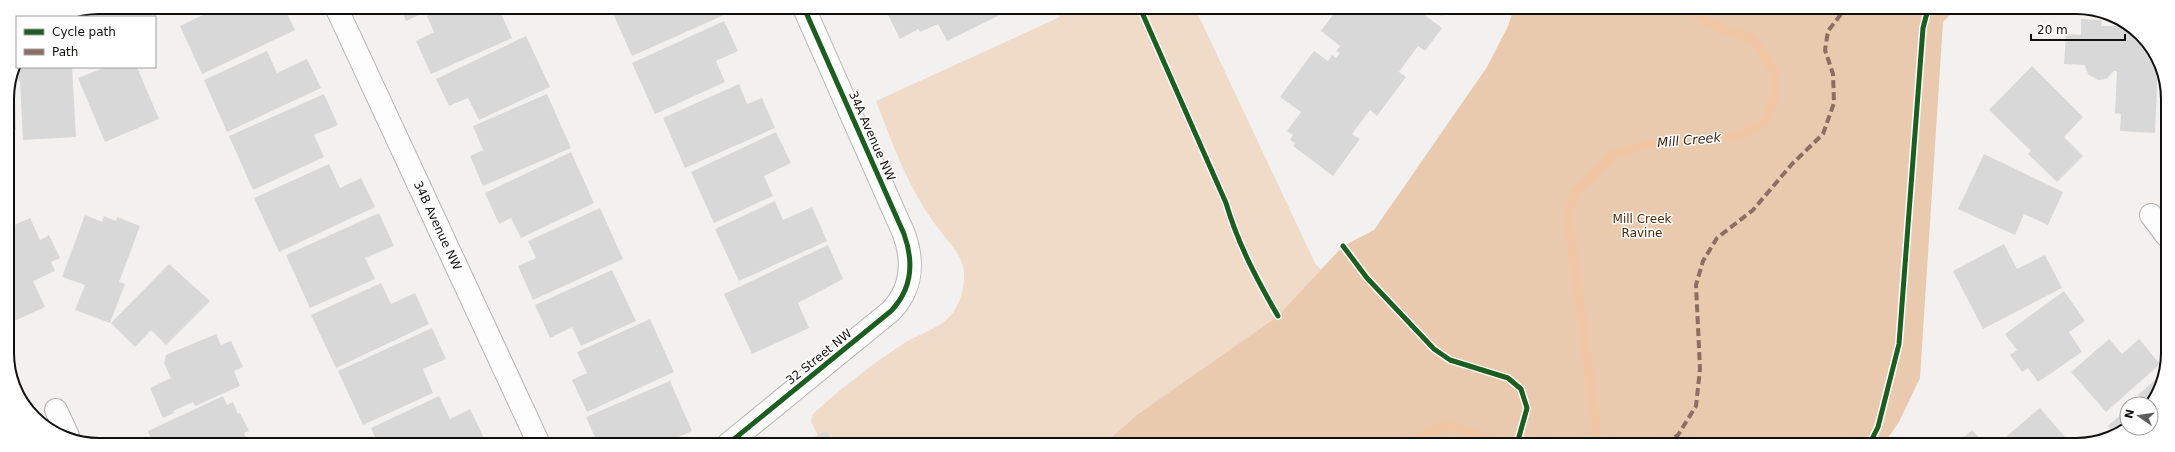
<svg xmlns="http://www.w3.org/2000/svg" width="2175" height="452" font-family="'DejaVu Sans',sans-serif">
<rect width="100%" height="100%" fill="#f3f1f0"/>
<!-- green -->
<path fill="#f0dac8" d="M1056,8h139l120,255 7,8 -44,45 -140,98 -34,30h-282l-11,-23 2,-7c27,-25 59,-50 90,-70 14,-9 29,-13 42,-23 14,-11 20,-32 19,-49 -1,-17 -17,-31 -26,-44 -29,-38 -45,-83 -62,-127l184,-84z"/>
<!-- forest -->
<path fill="#eacaaf" d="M1514,8l442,1 -13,13 -23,356 -21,44 -16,23 -779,-1 34,-30 140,-98 65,-70 31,-16 113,-163 21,-41z"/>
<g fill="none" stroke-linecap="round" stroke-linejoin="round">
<!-- stream -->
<path stroke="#f0c6a5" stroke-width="9" d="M1412,444c14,-9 26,-20 44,-17l42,17
M1595,444l1,-19 -28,-209 6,-22 40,-40 45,-13 41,-1 39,-4 25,-13 10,-23v-29l-22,-33c-24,-6 -44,-12 -62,-30"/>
</g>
<!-- building -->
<path fill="#d9d8d8" d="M219,7h41l2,3 6,-3h16l11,23 -93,44 -22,-48z
M400,7h36l-30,14z
M446,7h52l14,31 -81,36 -15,-33 18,-9 -7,-16z
M610,7l110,1 4,7 -92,41z
M887,8h110l3,7 -53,26 -9,-17 -18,8 -2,-3 -18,10 -15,-30z
M1338,8h77l27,20 -17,23 -7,-5 -19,26 7,5 -29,39 -7,-6 -18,24 8,5 -27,37 -40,-30 2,-3 -5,-3 3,-5 -6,-4 14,-19 -21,-15 34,-46 14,10 4,-6 4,3 4,-5 -4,-2 4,-5 -19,-15z
M1428,8h19l-5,8z
M2081,19l21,1 -1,6h16l3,-3 21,11 17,32 -3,67 -35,-2 1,-17 -6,-1 2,-42h-3l-8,8 -8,1 -10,-6 -3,-9 -21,-1 2,-30 15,1z
M724,21l14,30 -22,10 9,21 -70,32 -23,-51z
M526,36l24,51 -71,33 -11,-22 -19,8 -13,-27z
M267,51l10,22 30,-14 14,29 -94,44 -23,-52z
M2032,66l51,51 -19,20 19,19 -26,26 -29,-28 3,-3 -42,-41z
M17,67h55l4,70 -53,3 -3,-59h-2z
M100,67h37l22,52 -54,23 -27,-64 23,-9z
M14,68l2,62h-9v-37z
M739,84l8,20 15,-6 13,30 -90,40 -22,-50z
M324,94l14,31 -24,10 10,22 -71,33 -24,-54z
M547,94l24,54 -88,38 -13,-30 13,-6 -10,-24z
M776,132l15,31 -27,13 9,20 -59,27 -23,-51z
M2166,132v16l-5,-2z
M571,152l23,51 -73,35 -10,-20 -12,6 -14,-31z
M1984,154l79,38 -15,33 -24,-11 -9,21 -57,-26z
M329,164l11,24 21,-10 14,29 -96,45 -25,-54z
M775,201l8,19 29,-13 15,34 -88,40 -24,-52z
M600,208l23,51 -90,41 -15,-34 18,-8 -8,-17z
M379,213l15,33 -29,12 10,21 -65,29 -24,-53z
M85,215l17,7 2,-6 12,5 1,-4 23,9 -21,56 6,2 -15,39 -35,-13 10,-25 -23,-8z
M30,218l10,22 9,-5 11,23 -9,4 4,9 -22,10 12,26 -33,15 -4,-6v-95l4,5z
M2004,244l13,25 28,-14 17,33 -79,41 -30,-58z
M828,245l15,34 -45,24 11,25 -57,26 -28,-60z
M169,264l41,37 -44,44 -15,-15 -16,17 -24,-24z
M612,270l24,51 -55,25 -9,-19 -22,11 -15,-33z
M381,283l10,21 24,-11 14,31 -93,44 -25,-53z
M2064,291l21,30 -16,11 13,20 -44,30 -10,-14 -6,4 -12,-17 7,-5 -12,-16z
M650,319l24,53 -87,40 -15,-32 15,-7 -10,-21z
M432,328l14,31 -23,10 10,24 -70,32 -25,-54z
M216,334l5,11 10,-4 12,26 -9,4 6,15 -45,20 -2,-4 -20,9 1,2 -11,5 -13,-30 21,-10 -7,-15 2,-8z
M2109,339l13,15 17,-15 21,25 -54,48 -35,-40z
M2166,370l-19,34h-14l7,-7 -2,-2z
M670,381l22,50 -18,8 1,5h-45l-3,-7 -16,7h-13l-12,-27z
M223,396l4,9 6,-3 5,12 2,-1 9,18 -5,2 5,10h-96l-5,-12z
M439,396l11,23 20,-10 15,31 -9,4h-98l-7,-16z
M2040,408l32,37h-67l5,-5 -3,-4z
M2127,409v17l-14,6 -5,-6z
M1972,430l13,15h-29z
M827,431l6,13h-33z"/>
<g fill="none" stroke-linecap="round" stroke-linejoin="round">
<!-- street casing -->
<g stroke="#b5b3b3" stroke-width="24">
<g id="street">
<path id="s1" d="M336,7l203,437"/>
<path d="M2151,215l15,20"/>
<path d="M56,410l12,26"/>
<path d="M728,444l163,-133c21,-22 23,-49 13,-77l-100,-226"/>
</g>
</g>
<!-- street -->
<use href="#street" stroke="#fdfdfd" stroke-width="22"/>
<!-- quiet -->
<path stroke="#8d6e63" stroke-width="4" stroke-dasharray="8 4" stroke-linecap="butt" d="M1665,444l13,-9 18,-29 4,-37 -4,-84 7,-24 14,-23 36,-28 39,-46 31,-30 11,-31 -1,-29 -8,-24 3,-19 17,-22"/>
<!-- cycleway casing -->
<g stroke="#fff" stroke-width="8">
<path id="cycleway" d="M1140,8l86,195c12,41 31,77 52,113
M1343,246l24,32 67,71 16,11 58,18 13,11 6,19 -10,36
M728,444l163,-133c21,-22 23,-49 13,-77l-100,-226
M1869,445l9,-18 21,-83 24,-316 5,-19"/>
</g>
<!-- cycleway -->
<use href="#cycleway" stroke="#1b5e20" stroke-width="5"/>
</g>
<g text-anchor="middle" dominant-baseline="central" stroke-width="3" stroke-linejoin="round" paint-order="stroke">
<!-- street labels -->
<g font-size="12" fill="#11100f" stroke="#fff">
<text transform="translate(872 136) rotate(66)">34A Avenue NW</text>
<text stroke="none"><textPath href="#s1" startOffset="241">34B Avenue NW</textPath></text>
<text transform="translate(819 357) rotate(-39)">32 Street NW</text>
</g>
<!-- park labels -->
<g font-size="12" fill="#4d2801" stroke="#fff">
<text x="1642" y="219">Mill Creek<tspan x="1642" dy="14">Ravine</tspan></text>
</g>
<!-- water labels -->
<g font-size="13" font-style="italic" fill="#3c2510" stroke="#fff">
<text transform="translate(1689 140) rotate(-5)">Mill Creek</text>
</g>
</g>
<!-- crop -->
<path d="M0 0H2175V452H0ZM99 14H2076A85 85 0 0 1 2161 99V353A85 85 0 0 1 2076 438H99A85 85 0 0 1 14 353V99A85 85 0 0 1 99 14Z" fill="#fff" fill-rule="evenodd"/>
<path fill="none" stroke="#11100f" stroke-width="2" d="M99 14H2076A85 85 0 0 1 2161 99V353A85 85 0 0 1 2076 438H99A85 85 0 0 1 14 353V99A85 85 0 0 1 99 14Z"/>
<!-- legend -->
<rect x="16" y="16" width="140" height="52" fill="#ffffff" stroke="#a09f9f"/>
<rect x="24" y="29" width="20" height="6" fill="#1b5e20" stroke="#a09f9f"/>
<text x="52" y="36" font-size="12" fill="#11100f">Cycle path</text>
<rect x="24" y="49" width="20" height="6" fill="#8d6e63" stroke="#a09f9f"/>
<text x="52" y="56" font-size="12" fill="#11100f">Path</text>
<!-- north arrow -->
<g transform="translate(2139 416) rotate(283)"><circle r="19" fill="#ffffff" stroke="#a09f9f"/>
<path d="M0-3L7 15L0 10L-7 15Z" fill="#605f5e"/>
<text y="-6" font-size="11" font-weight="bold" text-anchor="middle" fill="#11100f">N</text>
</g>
<!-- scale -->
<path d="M2031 34v6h94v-6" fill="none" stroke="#11100f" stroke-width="2"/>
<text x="2037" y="34" font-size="12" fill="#11100f" stroke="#ffffff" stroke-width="3" paint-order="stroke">20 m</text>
</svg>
